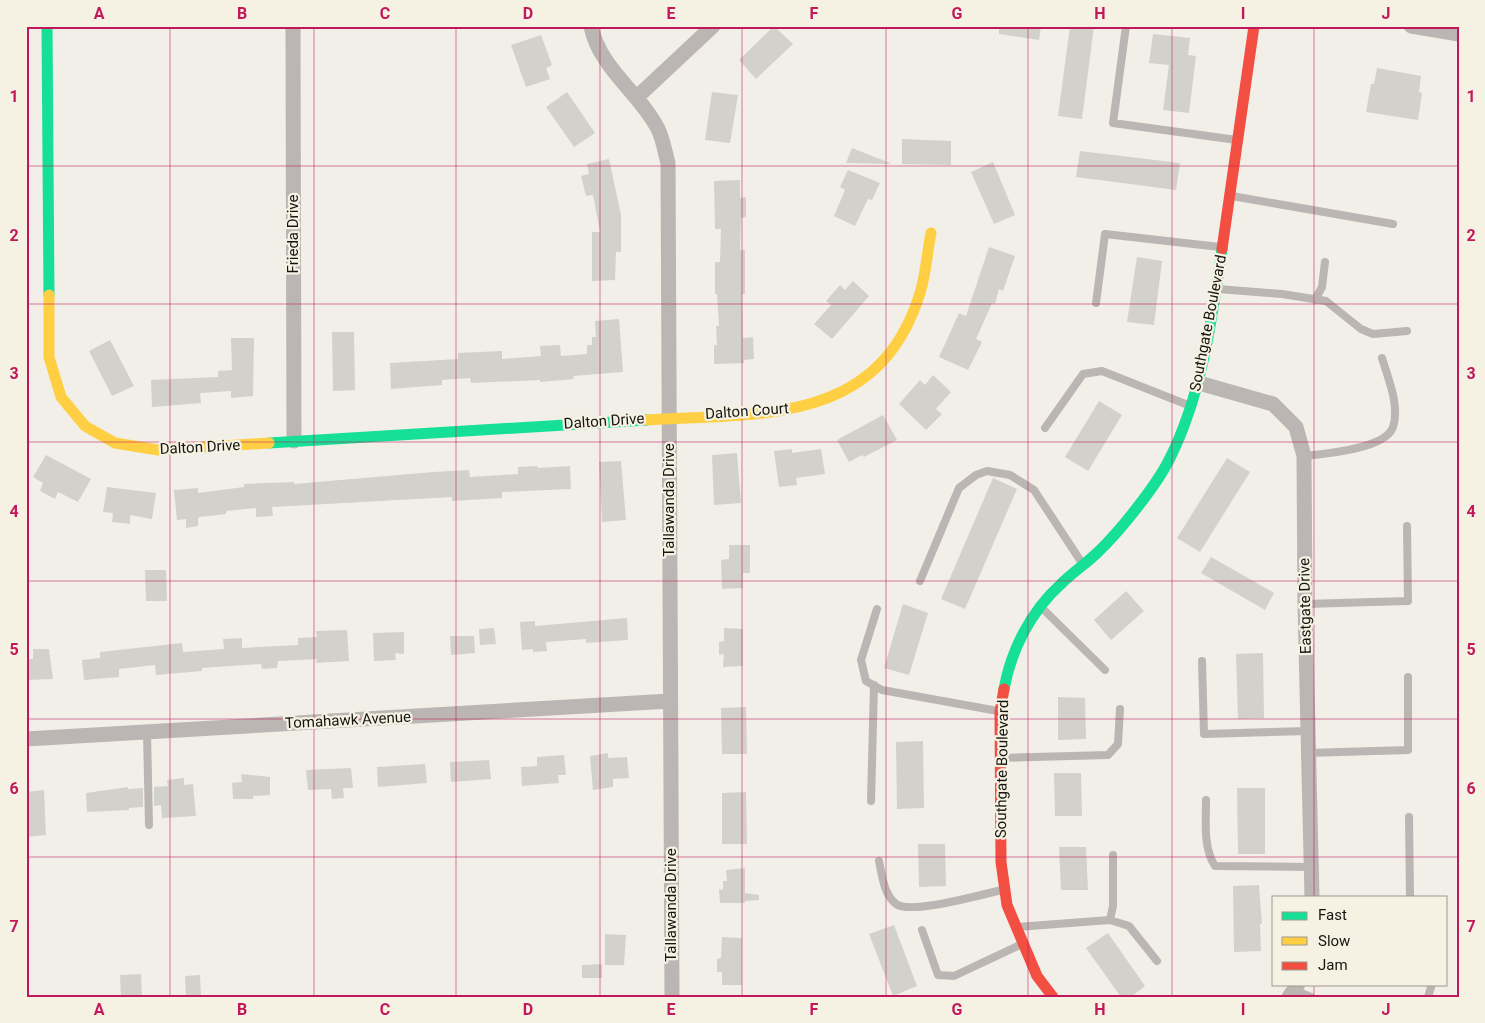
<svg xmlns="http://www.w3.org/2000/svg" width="1485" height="1023" font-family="Roboto,sans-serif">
<rect width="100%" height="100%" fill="#f1efe8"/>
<!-- building -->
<path fill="#d3d1cb" d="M774,26l19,18 -37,35 -17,-19z
M999,26h42l-2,14 -40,-6z
M1070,26h24l-12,93 -24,-3z
M1153,34l37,4 -2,17 8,1 -7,57 -26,-3 6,-45 -20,-2z
M541,35l11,30 -6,3 4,11 -24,8 -15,-42z
M1377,68l44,8 -2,16 3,1 -4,27 -52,-8 5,-28h3z
M567,92l28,41 -21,14 -28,-40z
M712,92l26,3 -8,48 -25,-3z
M902,139l49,2v24l-49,-1z
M852,148l38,15v1l-44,-1z
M1080,151l100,12 -4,27 -100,-13z
M609,159l12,56v37h-5l-1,28 -23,1v-49h8l-7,-37 -7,1 -5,-20 8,-2 -2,-10z
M993,162l22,53 -21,9 -23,-52z
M848,170l32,13 -8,17 -4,-1 -13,27 -21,-10 11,-26 -5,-3z
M740,180v18l6,-1v20l-5,1 -1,32h5v44h-3l1,44 10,-1 1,22 -10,1v3l-30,1v-19h3l-1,-19h3l-2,-32h-2v-32h5l1,-33h-6l-1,-48z
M989,247l26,9 -12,35 -4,-2 -4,15 -3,-1 -16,36 6,3 -14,28 -29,-13 20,-44 7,3z
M1137,257l25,4 -8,64 -27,-3z
M853,281l16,15 -37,43 -18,-15 17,-19 -5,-4 14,-16 5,5z
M619,319l4,53 -50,4 1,3 -34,3v-2l-69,3 -1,-5 -28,2v5l-51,4 -1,-26 68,-4v-6l44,-2v8l39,-3 -1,-10 20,-1 1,11 26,-2v-9h5v-8h4l-1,-16z
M332,332h22l1,58 -22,1z
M231,338h23l-1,58 -22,2v-7l-31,2 1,10 -49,4 -1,-27 67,-3v-6l14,-1z
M110,340l24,46 -22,10 -23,-45z
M933,375l18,17 -15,17 6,5 -16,16 -27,-26 21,-24 5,5z
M1099,401l23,14 -34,56 -23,-14z
M883,415l14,25 -33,17 -2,-2 -13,7 -12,-22z
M792,449v4l29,-4 4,25 -29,4 1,7 -18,2 -5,-36z
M737,453l4,50 -27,2 -2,-50z
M46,455l45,24 -13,23 -20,-10 -3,7 -15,-8 3,-8 -10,-6z
M1227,458l23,14 -50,80 -23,-14z
M621,461l5,59 -24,2 -3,-60z
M537,466l1,2 32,-2 1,23 -69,3v6l-50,3v-4l-180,10 1,9 -17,1v-9l-30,3v3l-26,3 -2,1v8l-12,2v-9l-9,1 -3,-30 24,-2v5l46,-6v-3l50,-2v2l139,-12 36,-2 1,7 48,-3v-7z
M993,478l24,11 -52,120 -24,-10z
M107,487l49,6 -4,26 -22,-4v9l-18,-2 1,-9 -10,-1z
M729,545h21v28h-7v15l-21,1 -1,-29 8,-1z
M1211,557l63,36 -9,17 -64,-37z
M145,570h21l1,31h-21z
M1126,591l18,20 -33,29 -17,-20z
M903,604l25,9 -19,62 -25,-7z
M627,618l1,22 -42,3v-4l-40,3 1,9 -14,1v-3l-11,1 -2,-28 15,-1v5z
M494,628l2,16 -16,1 -1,-16z
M724,628l19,1v37l-20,1 1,-13 -5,1v-13l5,-1z
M347,630l2,31 -33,2 1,-4 -39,2 -1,7 -15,1 -1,-5 -59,4v3l-46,4 -1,-10 -36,4v8l-35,3 -2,-20 18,-2v-6l82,-9 1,9 41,-3 -1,-10 19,-1v10l56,-3v-7l19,-1 -1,-6z
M404,632v22l-9,-1 1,7 -22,1 -1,-28z
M450,636h24l1,17 -24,2z
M33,649h16l4,30 -27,1v-21h7z
M1263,653l1,65 -26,1 -2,-65z
M1058,697l27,1 1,41 -28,1z
M746,707l1,47h-25l-1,-46z
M923,741l1,67 -27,1 -1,-67z
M608,753v5l19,-1 2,21 -16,1v8l-20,3 -3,-34z
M564,755l2,20h-8l1,8 -37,3 -1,-19 16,-1v-9z
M489,760l2,19 -40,3 -1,-20z
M425,764l2,19 -49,4 -1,-20z
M351,768l2,20h-10l1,10 -12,1 -1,-10 -23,1 -2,-20z
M1054,773h27l1,43h-27z
M241,774l29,3v18l-17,1v3h-20l-1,-16 10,-1z
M184,778v7l9,-1 3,32 -34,2 -1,-13 -7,1v-19l14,-1 -1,-6z
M128,787v2l15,-1v19l-14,1v2l-42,2 -1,-19z
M1237,788h28v66h-27z
M44,790l2,45 -20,2v-45z
M746,792l1,52h-25v-51z
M918,844h27l1,42 -27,1z
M1059,847h27l2,43h-27z
M745,868v25l14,2v5l-14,1v2h-25l-1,-14 4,1v-9h4l-1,-11z
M1259,885l3,39h-2l1,27 -27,1 -1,-66z
M894,925l23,61 -24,10 -24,-62z
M1108,933l37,53 -14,11h-10l-35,-49z
M605,934l21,1 -2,30h-19z
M722,937l20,1v47h-20v-13h-5v-13l4,-1z
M602,964v14h-20v-13z
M141,974l1,23h-21l-1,-22z
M200,975l1,22h-15l-1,-21z"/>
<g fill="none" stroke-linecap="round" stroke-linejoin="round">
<!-- lane -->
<path stroke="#bbb5b3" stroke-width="8" d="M1126,26l-13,97 124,17
M1232,196l161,28
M1218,289l64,5 44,7 35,28 12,5 34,-3
M1315,300l7,-13 3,-25
M1096,303l9,-69 115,13
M1045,428l38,-54 19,-3 86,34
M1304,456c20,-2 82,-7 89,-29 7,-21 -5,-49 -11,-69
M920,581l39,-93 17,-13 11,-4 23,4 24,15 48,73
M1305,604l103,-3 -1,-75
M1042,608l63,62
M877,609l-16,51 5,21 16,9 116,21
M1202,661l2,73 104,-3
M147,732l2,93
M1308,753l100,-3v-73
M1002,758l106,-3 10,-11 2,-35
M1206,800c0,21 -3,48 9,66l96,1
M871,801l3,-116
M1409,817l1,80
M879,861c3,14 5,34 17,43 15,11 87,-10 106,-14
M1110,920l3,-14v-51
M1017,927l93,-7 19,6 28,35
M922,930l16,45 16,1 66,-31
M1294,990l17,7
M1428,997l4,-13"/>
<!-- street -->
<path stroke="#bbb5b3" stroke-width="15" d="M293,26l1,415
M591,26c8,42 49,67 67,103 5,10 7,23 10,34l4,834
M1411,26l48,8
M636,98l77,-72
M1199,383l74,21 23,23 8,29 1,148 7,293
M26,739l644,-38
M1289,997l9,-13"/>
<!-- fast -->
<path stroke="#16e098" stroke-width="11" d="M47,26l2,269
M269,443l378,-23
M1004,689c7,-39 27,-78 57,-105 12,-12 26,-21 37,-32 22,-21 59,-67 72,-94 32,-64 42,-139 52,-209"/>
<!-- slow -->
<path stroke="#ffcf43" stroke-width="11" d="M49,295v62l12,40 24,29 30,17 43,7 111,-7
M647,420c113,-7 232,6 273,-127 6,-19 7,-40 11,-60"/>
<!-- jam -->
<path stroke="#f24e42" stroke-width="11" d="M1222,249l32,-223
M1004,689l-4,23 1,150 6,43 30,71 16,21"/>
</g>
<!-- grid -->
<path fill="none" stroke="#c2185b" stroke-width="1" stroke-opacity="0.55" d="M170,26v971M314,26v971M456,26v971M600,26v971M742,26v971M886,26v971M1028,26v971M1172,26v971M1314,26v871M26,166h1433M26,304h1433M26,442h1433M26,581h1433M26,719h1433M26,857h1433M1314,984v13"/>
<g text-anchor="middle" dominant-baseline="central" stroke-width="4.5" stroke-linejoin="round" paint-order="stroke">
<!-- street labels -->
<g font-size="15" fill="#161510" stroke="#f5f2e4">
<text transform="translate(293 234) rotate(-90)">Frieda Drive</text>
<text transform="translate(1208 323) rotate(-79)">Southgate Boulevard</text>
<text transform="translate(747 411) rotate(-4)">Dalton Court</text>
<text transform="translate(604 421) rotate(-4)">Dalton Drive</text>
<text transform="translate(200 447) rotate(-3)">Dalton Drive</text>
<text transform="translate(669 500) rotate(-90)">Tallawanda Drive</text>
<text transform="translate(1305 606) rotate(-91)">Eastgate Drive</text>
<text transform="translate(348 720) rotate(-3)">Tomahawk Avenue</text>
<text transform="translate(1002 769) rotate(-89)">Southgate Boulevard</text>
<text transform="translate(671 905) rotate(-90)">Tallawanda Drive</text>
</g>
</g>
<!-- border -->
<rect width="1485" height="1023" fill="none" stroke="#f5f2e4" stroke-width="55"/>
<!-- legend -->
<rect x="1272" y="896" width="175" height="90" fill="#f5f2e4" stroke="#9c9a8f"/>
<rect x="1282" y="912" width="25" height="8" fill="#16e098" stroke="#9c9a8f"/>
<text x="1318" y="920" font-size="15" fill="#161510">Fast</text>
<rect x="1282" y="937" width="25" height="8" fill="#ffcf43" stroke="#9c9a8f"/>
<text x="1318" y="946" font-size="15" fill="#161510">Slow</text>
<rect x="1282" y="962" width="25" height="8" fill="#f24e42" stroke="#9c9a8f"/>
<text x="1318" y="970" font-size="15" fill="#161510">Jam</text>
<rect x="28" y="28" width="1430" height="968" fill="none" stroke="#c2185b" stroke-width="2"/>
<g font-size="16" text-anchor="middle" font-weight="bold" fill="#c2185b">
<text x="99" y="19">A</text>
<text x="242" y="19">B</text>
<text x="385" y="19">C</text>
<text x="528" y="19">D</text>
<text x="671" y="19">E</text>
<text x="814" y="19">F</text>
<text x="957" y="19">G</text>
<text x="1100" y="19">H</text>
<text x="1243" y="19">I</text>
<text x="1386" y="19">J</text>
<text x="14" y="102">1</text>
<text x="1471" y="102">1</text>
<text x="14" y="241">2</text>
<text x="1471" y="241">2</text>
<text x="14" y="379">3</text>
<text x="1471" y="379">3</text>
<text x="14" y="517">4</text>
<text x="1471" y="517">4</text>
<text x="14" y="655">5</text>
<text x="1471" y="655">5</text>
<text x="14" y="794">6</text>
<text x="1471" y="794">6</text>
<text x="14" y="932">7</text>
<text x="1471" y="932">7</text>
<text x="99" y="1015">A</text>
<text x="242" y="1015">B</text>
<text x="385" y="1015">C</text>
<text x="528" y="1015">D</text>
<text x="671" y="1015">E</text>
<text x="814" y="1015">F</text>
<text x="957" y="1015">G</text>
<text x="1100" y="1015">H</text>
<text x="1243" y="1015">I</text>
<text x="1386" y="1015">J</text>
</g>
</svg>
